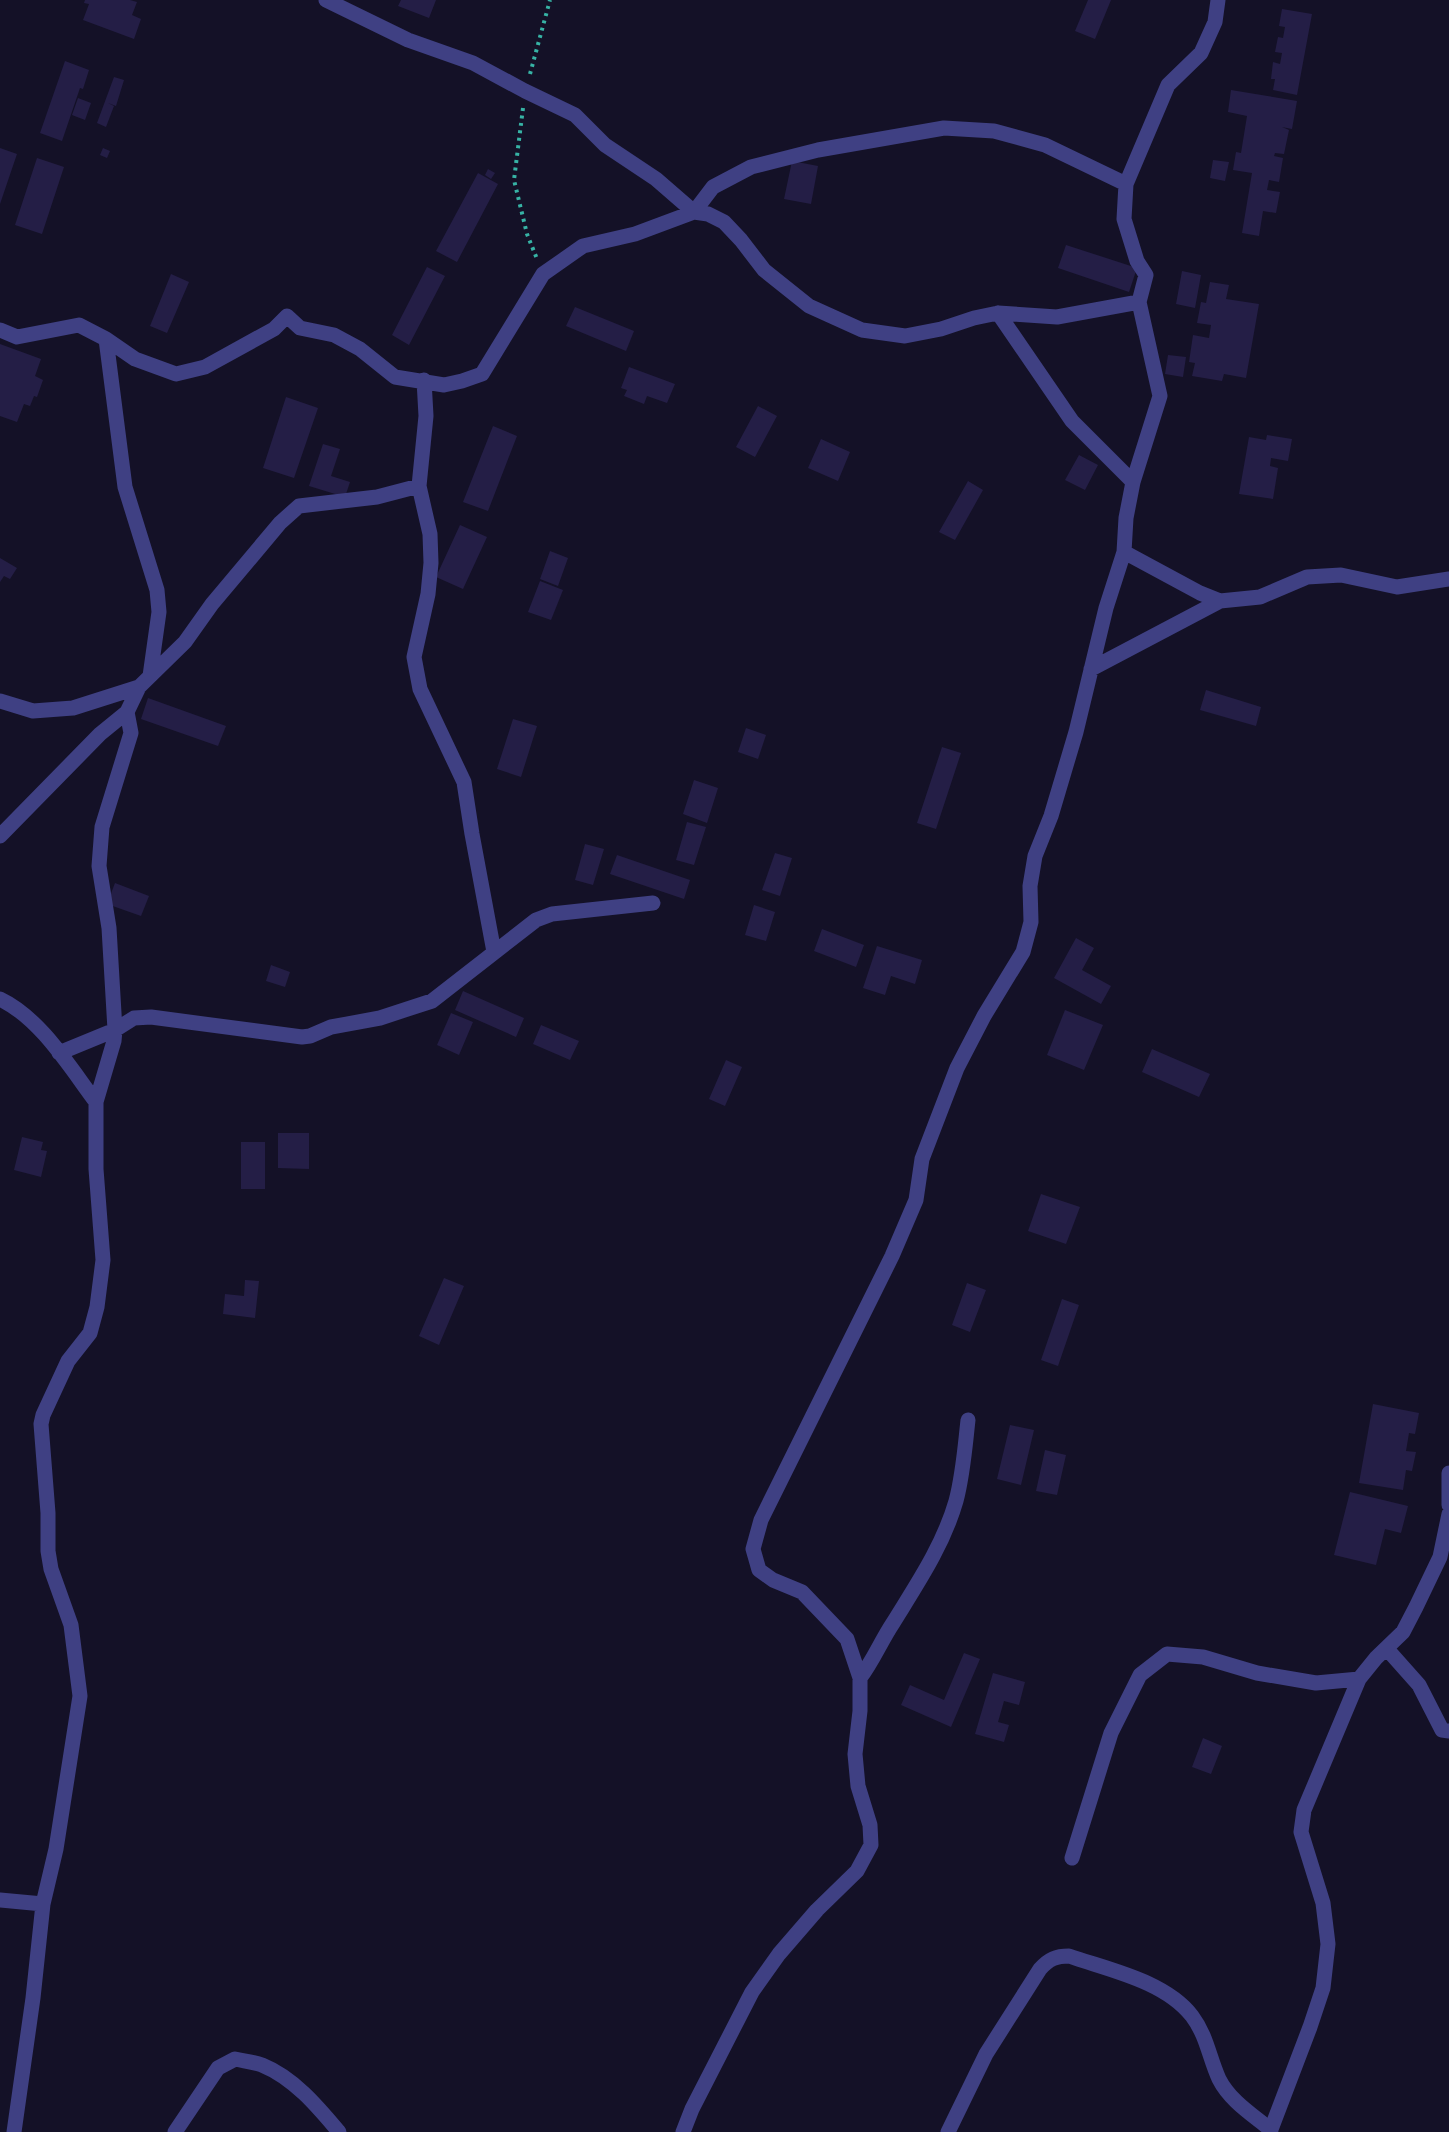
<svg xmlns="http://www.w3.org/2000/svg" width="1449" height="2132" font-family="Lato,sans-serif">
<rect width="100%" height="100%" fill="#141127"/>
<!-- building -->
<path fill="#241e46" d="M85,0h45l7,2 -5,13 9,4 -7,20 -51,-19 6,-16 -5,-1z
M401,0h35l-7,18 -31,-12z
M1088,0h23l-16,39 -20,-8z
M1282,9l30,5 -15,81 -24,-5 2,-11h-4l2,-17 7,2 2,-11 -7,-1 3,-15 5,1 2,-11 -6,-1z
M65,61l24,9 -6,19 -3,-1 -18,53 -22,-8z
M114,77l10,3 -8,26 -8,-3 6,3 -8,21 -9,-4z
M1231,90l66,11 -5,28 -10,-2 7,3 -5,24 -9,-1 -1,3 9,2 -4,24 -10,-2 -2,10 13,2 -4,21 -13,-2 -4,25 -17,-3 10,-60 -19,-3 3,-18 5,1 6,-37 -19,-4z
M78,98l13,5 -6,17 -13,-5z
M0,148l17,6 -17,50z
M103,148l7,3 -3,7 -7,-3z
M37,158l27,9 -22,67 -27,-9z
M1213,160l16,2 -4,19 -15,-3z
M792,161l26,5 -7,38 -27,-5z
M488,169l7,4 -4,6 -6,-4z
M478,173l20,11 -41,78 -21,-11z
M1066,245l71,23 -8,24 -71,-24z
M427,267l18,9 -36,69 -17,-10z
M1182,271l19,4 -6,33 -19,-4z
M171,274l18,8 -22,51 -17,-7z
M1210,282l19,3 -3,14 33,5 -13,74 -22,-4 -2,7 -30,-5 3,-13 -6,-1 4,-27 16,3 2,-13 -14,-2 4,-21 5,1z
M575,307l59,24 -8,20 -60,-25z
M0,344l41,15 -6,17 8,4 -6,17 -3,-1 -4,10 -6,-2 -7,18 -17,-6z
M1168,355l18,2 -3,20 -18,-3z
M629,367l46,17 -8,19 -20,-7 -3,8 -20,-8 3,-6 -6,-2z
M286,397l32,11 -24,70 -31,-10z
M758,406l19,10 -22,41 -19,-10z
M493,426l24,10 -29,75 -25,-9z
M1267,435l25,4 -4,22 -17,-3 -1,8 8,2 -5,31 -34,-5 10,-57 17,3z
M821,439l29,13 -12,29 -30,-13z
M323,444l17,5 -9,27 19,6 -5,15 -36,-11z
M1079,455l19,10 -13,25 -20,-10z
M968,481l15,9 -28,50 -16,-8z
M460,525l27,12 -24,52 -27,-12z
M550,551l18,7 -10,28 -18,-7z
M0,558l17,10 -7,11 -6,-3 -4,6z
M540,581l23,9 -12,30 -23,-8z
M1206,690l55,17 -5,19 -56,-16z
M148,698l78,28 -8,20 -77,-27z
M513,719l24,7 -16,51 -24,-8z
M746,728l20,7 -8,24 -20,-7z
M942,747l19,6 -25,76 -19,-6z
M694,780l24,8 -11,35 -24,-9z
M687,822l19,5 -12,38 -18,-5z
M585,844l19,5 -11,36 -18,-5z
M775,853l17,5 -12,38 -18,-6z
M617,855l73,25 -6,19 -74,-25z
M115,883l34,13 -8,20 -34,-12z
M754,905l21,7 -9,29 -21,-6z
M822,929l42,16 -8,22 -42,-16z
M1076,938l18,10 -12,22 29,16 -10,18 -47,-26z
M877,946l45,14 -7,24 -24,-8 -6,19 -22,-7z
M271,965l19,7 -5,15 -19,-6z
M463,991l61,27 -8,19 -61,-27z
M1065,1010l38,15 -19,45 -37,-15z
M451,1013l22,9 -14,33 -22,-10z
M541,1025l38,16 -9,19 -37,-16z
M1152,1049l58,25 -11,23 -57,-25z
M726,1060l16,7 -17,39 -16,-7z
M278,1133h31v36l-31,-1z
M22,1137l21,5 -2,8 6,1 -6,26 -27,-7z
M241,1142h24v47h-24z
M1041,1194l39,13 -14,37 -38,-13z
M444,1278l20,8 -25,59 -20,-9z
M245,1280l14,1 -4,37 -32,-4 2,-20 19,2z
M967,1283l19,7 -16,42 -18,-7z
M1062,1299l17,6 -21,61 -17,-6z
M1373,1404l46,9 -4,21 -6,-1 -3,18 10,1 -4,19 -6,-1 -3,20 -44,-7z
M1010,1425l24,5 -13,55 -24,-6z
M1045,1450l21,5 -9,40 -21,-4z
M1350,1492l58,14 -7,27 -16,-4 -9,36 -42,-10z
M964,1653l16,6 -29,68 -50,-22 9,-20 34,15z
M993,1673l32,9 -6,23 -15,-4 -6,21 11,3 -5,17 -29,-8z
M1203,1738l19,8 -11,28 -19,-7z"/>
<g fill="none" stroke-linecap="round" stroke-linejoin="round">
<!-- path -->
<path stroke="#37b3a5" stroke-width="4" stroke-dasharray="3 4.5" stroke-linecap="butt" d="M530,74l20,-74
M523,108l-9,72 13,54 10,25"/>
<!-- minor -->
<path stroke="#3f4083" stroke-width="15" d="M326,0l82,40 65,23 52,28 50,24 30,30 51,34 38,33 19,-25 38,-20 67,-17 126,-22 50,3 51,14 81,39
M998,313l74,108 61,61
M0,330l17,7 62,-12 27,14 29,20 41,15 29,-7 69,-38 13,-13 13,12 34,7 26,14 35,28 49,8 18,-4 20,-7 61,-100 40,-28 52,-12 59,-22 14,2 16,8 17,18 23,30 45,36 53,24 43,6 36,-7 33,-11 24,-5 59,4 82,-15
M106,339l19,148 32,103 2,22 -9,64
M424,380l2,36 -7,70 11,48 1,29 -3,31 -14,63 6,32 44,93 8,52 22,118
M1124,552l76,41 20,8
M1091,669l129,-68 40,-4 47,-20 34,-2 56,12 52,-8
M0,701l33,10 40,-3 66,-21
M0,836l100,-102 27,-22
M0,999c40,19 69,67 96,103
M59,1053l56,-23 19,-12 17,-1 151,20 8,-1 21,-9 49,-9 52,-17 104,-81 16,-6 101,-11
M1449,1473v32
M1387,1649l32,36 23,45 7,1
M860,1678c13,-17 21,-37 33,-55 24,-39 50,-77 63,-122 7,-26 9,-54 12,-81
M1072,1858l39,-125 29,-58 27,-21 36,3 54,16 59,10 43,-4
M0,1900l43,4
M14,2132l19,-134 10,-94 13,-55 24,-153 -9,-71 -20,-56 -3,-18v-38l-7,-89 2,-9 25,-54 22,-28 7,-26 6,-47 -7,-91v-67l18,-61 1,-11 -6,-102 -10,-62 3,-39 29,-94 -4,-21 12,-25 46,-45 27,-38 68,-81 19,-17 78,-9 42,-11
M175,2132l43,-64 17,-9c9,2 19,3 27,6 32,13 56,42 77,67
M683,2132l9,-23 60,-117 27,-38 38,-44 40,-39 14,-26 -1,-20 -12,-39 -3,-32 5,-43v-33l-13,-39 -45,-47 -29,-12 -14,-10 -6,-21 8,-29 131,-264 24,-56 6,-41 35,-91 27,-52 39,-64 8,-30 -1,-36 5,-30 16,-40 25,-84 30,-124 18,-56 2,-34 7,-36 27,-86 -21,-94 7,-27 -9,-14 -13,-42 2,-35 42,-99 33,-32 14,-31 3,-22
M948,2132l38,-78 54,-85c9,-10 16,-13 29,-13 40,14 96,25 123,60 15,20 17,41 27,63 11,22 34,36 52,51
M1270,2132l40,-105 13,-39 5,-44 -5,-41 -22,-71 3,-22 55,-131 17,-21 27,-26 13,-25 24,-50 9,-43"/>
</g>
</svg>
